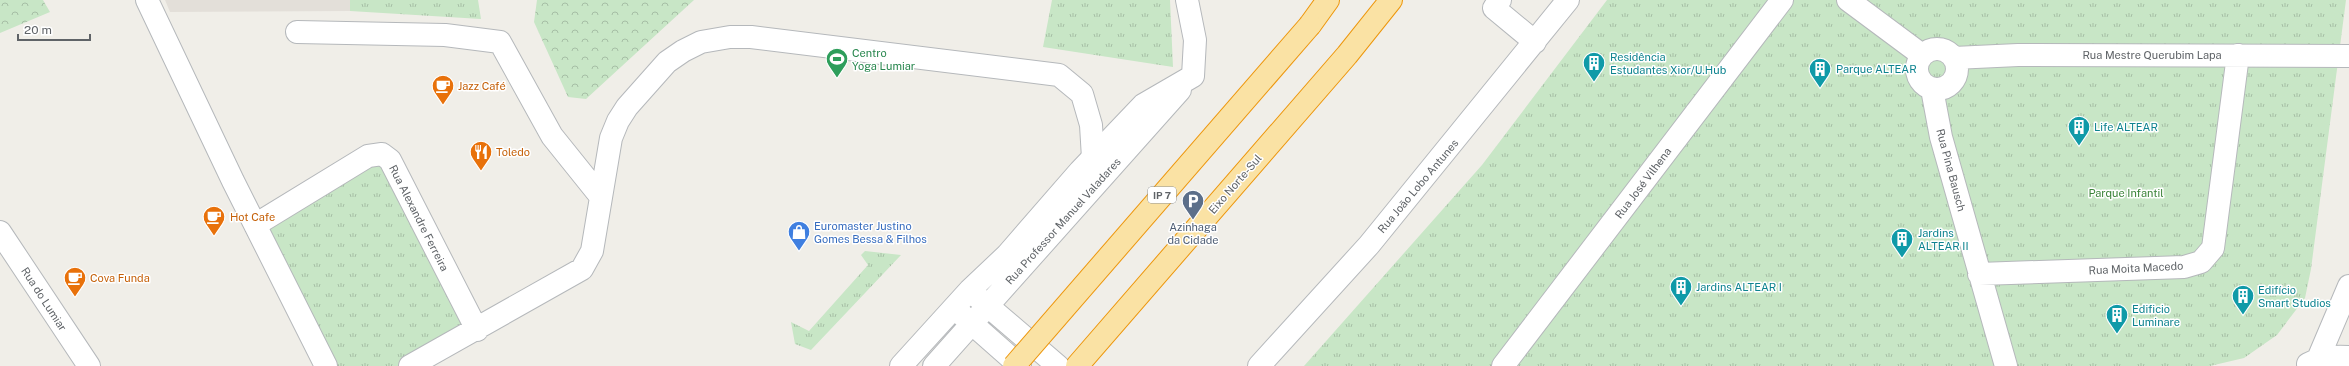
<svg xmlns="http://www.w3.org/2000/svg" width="2349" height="366" font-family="'Public Sans',sans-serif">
<defs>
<pattern id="grass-tufts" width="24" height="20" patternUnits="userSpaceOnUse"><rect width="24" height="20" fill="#c8e6c6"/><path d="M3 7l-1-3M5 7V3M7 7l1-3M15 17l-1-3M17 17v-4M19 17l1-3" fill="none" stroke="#a6bea5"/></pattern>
<pattern id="forest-crowns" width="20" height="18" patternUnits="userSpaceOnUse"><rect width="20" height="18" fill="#c8e6c6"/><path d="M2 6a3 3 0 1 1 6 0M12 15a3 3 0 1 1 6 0" fill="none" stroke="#a6bea5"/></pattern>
</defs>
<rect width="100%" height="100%" fill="#f0eee8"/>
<!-- education -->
<path fill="#e3dfd9" d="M165,0h185v11l-180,1z"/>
<!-- grass -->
<path fill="url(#grass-tufts)" d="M350,0h128l3,19 -131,-8z
M1052,0h118l3,67 -130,-20z
M1607,0h739l-35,269 -6,29 -28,37 -33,23 -34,8h-906l178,-201z
M376,154l101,176 -67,36h-84l-71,-141z
M865,251l36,4 -90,95 -16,-6 -4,-22 18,9 59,-66 -7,-10z"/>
<!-- forest -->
<path fill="url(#forest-crowns)" d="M0,0h43l7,12 -50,21z
M537,0h157l-108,99 -18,-2 -34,-75z"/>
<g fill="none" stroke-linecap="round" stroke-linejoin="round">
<!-- minor casing -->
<g stroke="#b5b8bb" stroke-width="24">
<path id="minor" d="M147,0l86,181 93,185
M1500,0l-6,8 41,34
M1848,0l74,55
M297,32l148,3 55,7 52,94 49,61
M1917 69a20 20 0 1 1 40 0a20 20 0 1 1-40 0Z
M1954,58l64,-3 331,1
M1932,89l9,48 65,229
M255,225l113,-69 14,-2 8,6 87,170
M0,232l89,134
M1979,274l205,-7 17,-5 12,-14 25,-193
M410,366l172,-97 10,-18 19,-113 7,-17 9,-14 40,-45 16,-11 18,-9 29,-5h21l308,38 23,19 9,31 2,33
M1259,366l110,-121 199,-245
M1503,366l279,-366"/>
</g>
<!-- tertiary casing -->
<g stroke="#b5b8bb" stroke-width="24">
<path id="tertiary" d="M1187,0l8,40 -2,36
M975,295l83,71
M961,314l59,52
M2318,359l31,-73
M2308,364c14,-7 26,-8 41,-7
M901,366l69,-76 37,-35 73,-84 63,-66 50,-29
M934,366l246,-276"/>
</g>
<!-- trunk casing -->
<g stroke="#ed960b" stroke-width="24">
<path id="trunk" d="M1310,25l18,-25
M1077,366l270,-311 44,-55"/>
</g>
<!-- minor -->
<use href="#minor" stroke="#fff" stroke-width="22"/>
<!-- tertiary -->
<use href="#tertiary" stroke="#fff" stroke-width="22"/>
<!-- trunk -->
<use href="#trunk" stroke="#fae2a4" stroke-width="22"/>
<!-- trunk-bridge casing -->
<g stroke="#ed960b" stroke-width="24" stroke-linecap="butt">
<path id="trunk-bridge" d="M1014,366l296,-341"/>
</g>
<!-- trunk-bridge -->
<use href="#trunk-bridge" stroke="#fae2a4" stroke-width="22"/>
</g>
<!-- icons -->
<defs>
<g id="stadium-pin" transform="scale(1.15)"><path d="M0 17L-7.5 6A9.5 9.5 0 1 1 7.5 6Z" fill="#2e9e5b" stroke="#fff"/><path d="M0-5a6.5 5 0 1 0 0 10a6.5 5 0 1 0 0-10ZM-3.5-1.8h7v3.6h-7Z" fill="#fff"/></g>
<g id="building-pin" transform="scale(1.15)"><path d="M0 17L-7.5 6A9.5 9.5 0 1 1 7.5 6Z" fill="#0f9aa8" stroke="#fff"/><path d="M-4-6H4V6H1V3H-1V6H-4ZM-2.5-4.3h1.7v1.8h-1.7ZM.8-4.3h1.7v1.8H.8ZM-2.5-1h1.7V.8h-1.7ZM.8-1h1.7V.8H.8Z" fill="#fff"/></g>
<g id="cafe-pin" transform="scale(1.15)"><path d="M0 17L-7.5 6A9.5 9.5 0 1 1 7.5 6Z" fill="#e8710a" stroke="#fff"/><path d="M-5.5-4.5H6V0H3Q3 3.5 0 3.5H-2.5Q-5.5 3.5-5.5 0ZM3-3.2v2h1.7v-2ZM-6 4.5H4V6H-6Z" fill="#fff"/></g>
<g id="restaurant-pin" transform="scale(1.15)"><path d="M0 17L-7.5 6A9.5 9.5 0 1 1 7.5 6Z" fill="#e8710a" stroke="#fff"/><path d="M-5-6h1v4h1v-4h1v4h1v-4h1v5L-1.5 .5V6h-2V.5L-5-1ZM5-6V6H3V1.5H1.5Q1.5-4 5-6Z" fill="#fff"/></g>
<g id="parking-pin" transform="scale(1.15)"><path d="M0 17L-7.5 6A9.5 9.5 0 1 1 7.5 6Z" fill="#5c6f8a" stroke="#fff"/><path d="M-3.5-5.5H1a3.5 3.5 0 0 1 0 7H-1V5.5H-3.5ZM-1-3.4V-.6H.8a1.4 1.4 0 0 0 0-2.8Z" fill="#fff"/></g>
<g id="shop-pin" transform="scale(1.15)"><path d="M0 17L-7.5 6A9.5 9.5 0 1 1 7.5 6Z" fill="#3f7fe0" stroke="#fff"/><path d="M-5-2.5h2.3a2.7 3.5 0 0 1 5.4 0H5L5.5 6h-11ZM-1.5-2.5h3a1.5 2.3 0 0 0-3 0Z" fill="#fff"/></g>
</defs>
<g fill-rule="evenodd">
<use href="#stadium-pin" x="837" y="59"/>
<use href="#building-pin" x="1594" y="63"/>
<use href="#building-pin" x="1820" y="69"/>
<use href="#cafe-pin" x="443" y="86"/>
<use href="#building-pin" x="2079" y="127"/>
<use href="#restaurant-pin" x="481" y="152"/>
<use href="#parking-pin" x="1193" y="201"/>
<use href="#cafe-pin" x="214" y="217"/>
<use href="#shop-pin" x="799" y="232"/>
<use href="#building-pin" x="1902" y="239"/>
<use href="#cafe-pin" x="75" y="278"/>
<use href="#building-pin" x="1681" y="287"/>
<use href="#building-pin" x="2243" y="296"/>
<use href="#building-pin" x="2117" y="315"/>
</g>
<g text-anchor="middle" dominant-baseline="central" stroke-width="3" stroke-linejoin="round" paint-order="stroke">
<!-- shield labels -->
<rect fill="#fff" stroke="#8f9295" stroke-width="1" x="1148" y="187" width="28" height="16" rx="3"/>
<g font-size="10" font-weight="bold" fill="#5f6367">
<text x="1162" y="195">IP 7</text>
</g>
<!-- leisure labels -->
<g font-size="11" fill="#27864d" stroke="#fff" text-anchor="start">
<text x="852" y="53">Centro<tspan x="852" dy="13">Yoga Lumiar</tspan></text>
</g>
<!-- street labels -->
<g font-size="11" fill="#5f6367" stroke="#fff">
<text x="2152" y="55">Rua Mestre Querubim Lapa</text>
<text transform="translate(1951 170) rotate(75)">Rua Pina Bausch</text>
<text transform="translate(1643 183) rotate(-53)">Rua José Vilhena</text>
<text transform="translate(1235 184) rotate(-49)">Eixo Norte-Sul</text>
<text transform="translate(1418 186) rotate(-50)">Rua João Lobo Antunes</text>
<text transform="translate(419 218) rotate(63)">Rua Alexandre Ferreira</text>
<text transform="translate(1063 221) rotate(-48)">Rua Professor Manuel Valadares</text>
<text transform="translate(2136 268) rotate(-3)">Rua Moita Macedo</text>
<text transform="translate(44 299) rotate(57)">Rua do Lumiar</text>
</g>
<!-- culture labels -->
<g font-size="11" fill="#0d838f" stroke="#fff" text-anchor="start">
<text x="1610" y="57">Residência<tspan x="1610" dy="13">Estudantes Xior/U.Hub</tspan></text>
<text x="1836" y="69">Parque ALTEAR</text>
<text x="2094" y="127">Life ALTEAR</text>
<text x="1918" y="233">Jardins<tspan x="1918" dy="13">ALTEAR II</tspan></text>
<text x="1696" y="287">Jardins ALTEAR I</text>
<text x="2258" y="290">Edifício<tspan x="2258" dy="13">Smart Studios</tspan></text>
<text x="2132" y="309">Edificio<tspan x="2132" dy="13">Luminare</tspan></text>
</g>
<!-- food labels -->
<g font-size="11" fill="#c56008" stroke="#fff" text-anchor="start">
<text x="458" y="86">Jazz Café</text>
<text x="496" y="152">Toledo</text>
<text x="230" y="217">Hot Cafe</text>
<text x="90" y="278">Cova Funda</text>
</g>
<!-- park labels -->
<g font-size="11" fill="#3b8339" stroke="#fff">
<text x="2126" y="193">Parque Infantil</text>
</g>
<!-- shop labels -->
<g font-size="11" fill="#366cbe" stroke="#fff" text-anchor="start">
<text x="814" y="226">Euromaster Justino<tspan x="814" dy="13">Gomes Bessa &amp; Filhos</tspan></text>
</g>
<!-- service labels -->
<g font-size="11" fill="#4e5e75" stroke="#fff">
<text x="1193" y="227">Azinhaga<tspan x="1193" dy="13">da Cidade</tspan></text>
</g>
</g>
<!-- scale -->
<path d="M18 34v6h72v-6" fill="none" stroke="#5f6367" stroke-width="2"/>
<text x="24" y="34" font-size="12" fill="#5f6367" stroke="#ffffff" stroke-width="3" paint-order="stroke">20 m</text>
</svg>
